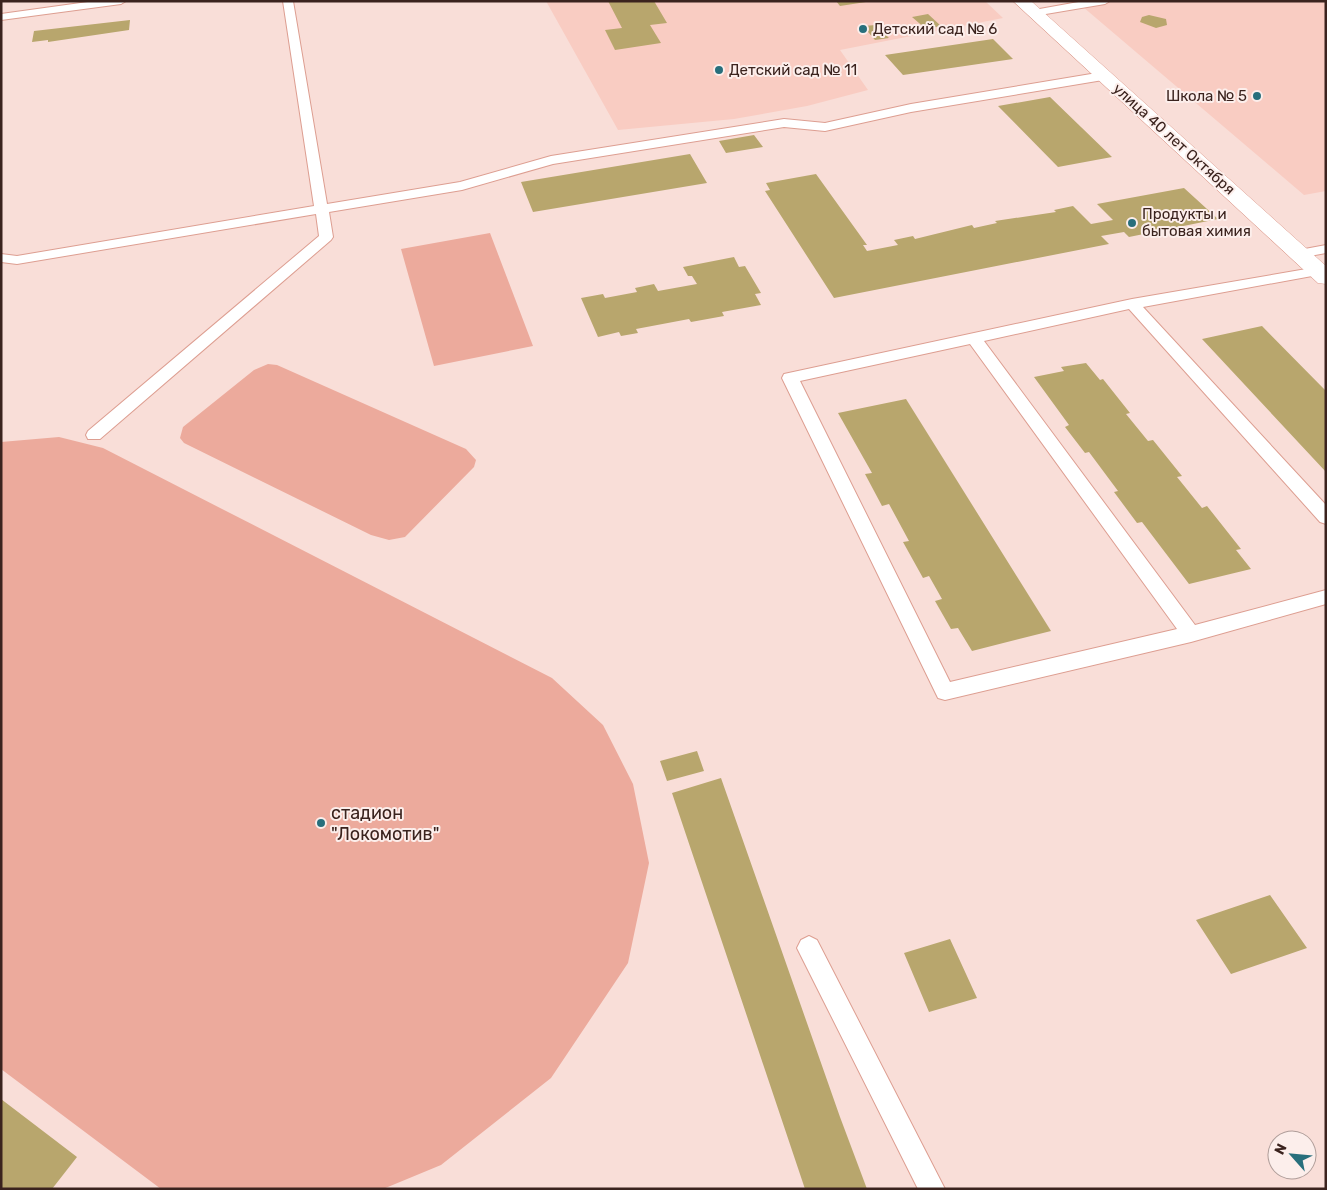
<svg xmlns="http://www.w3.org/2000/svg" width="1327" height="1190" font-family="Rubik,sans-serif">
<rect width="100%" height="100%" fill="#f9ded8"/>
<!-- built -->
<path fill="#f9ccc2" d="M546,1h439l18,17 -163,32 28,40 -61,16 -73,13 -116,11z
M1076,1h250v190l-22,4z"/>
<!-- green -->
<path fill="#ecaa9c" d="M490,233l43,113 -99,20 -33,-117z
M268,364l9,1 189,84 10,11 -2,7 -69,70 -16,3 -18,-5 -187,-92 -4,-5 3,-11 71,-57z
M59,437l44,11 449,230 51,47 30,59 16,79 -21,100 -77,115 -110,87 -58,24h-222l-160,-120v-627z"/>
<!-- building -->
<path fill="#b8a66d" d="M608,1h46l13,22 -17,2 11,18 -46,7 -10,-20 17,-2z
M836,1h30v1l-26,4z
M928,14l13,12 -15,3 -14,-12z
M1149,15l17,4 1,6 -11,3 -16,-6 2,-5z
M130,20l-1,10 -81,12v-2l-16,2 2,-11z
M876,25l13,13 -14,2 -12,-14z
M993,39l20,20 -110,16 -18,-20z
M1050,97l62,60 -54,10 -60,-61z
M754,135l9,12 -37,6 -7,-12z
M690,154l17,29 -174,29 -12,-30z
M816,174l51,71h-4l4,6 31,-6 -4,-5 19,-4 2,3 57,-14 2,3 23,-5 -2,-2 61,-9 -2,-2 19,-4 18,18 22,-4 -16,-16 87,-16 34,31 -89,18 -5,-5 -23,4 8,8 -275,54 -69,-107 5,-1 -4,-7z
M734,257l5,10 6,-1 16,27 -6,1 6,11 -39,7 2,4 -33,6 -2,-3 -53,10 2,4 -17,3 -2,-4 -21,5 -17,-39 22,-4 2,4 32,-6 -2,-4 19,-4 4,7 39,-7 -5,-8h-4l-5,-9z
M1262,326l64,65v81l-124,-133z
M1086,363l14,17 3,-1 27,34 -4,1 22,27 5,-1 29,36 -5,1 25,31 5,-2 34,43 -5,1 15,19 -62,15 -47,-62 -5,1 -23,-31 4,-1 -29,-39 -4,1 -20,-26 4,-2 -35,-48 30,-6 -3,-4z
M906,399l145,232 -79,20 -14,-23 -7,1 -16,-28 7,-2 -13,-23 -6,2 -20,-36 6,-1 -20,-37 -7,2 -17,-32 7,-1 -34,-60z
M697,751l7,20 -37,10 -7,-20z
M721,778l119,339 27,72h-62l-133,-396z
M1270,895l37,53 -76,26 -35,-54z
M950,939l27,59 -48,14 -25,-59z
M1,1099l76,58 -25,32h-51z"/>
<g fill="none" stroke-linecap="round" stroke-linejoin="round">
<!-- lane casing -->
<g stroke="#dd9e91" stroke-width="2">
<path id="lane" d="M95,1h31l-5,3 -120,16v-6z
M283,1h10l34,203 133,-22 91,-26 233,-37 41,4 86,-19 192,-32 6,4 -6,4 -192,32 -86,19 -41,-4 -231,37 -91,26 -133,22 4,25 -2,3 -231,199h-12l-2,-4 2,-4 231,-195 -3,-22 -299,50 -16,-2v-8l16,2 297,-50z
M1084,1h26l-5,3 -71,12 -5,-3 5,-3z
M1326,245v8l-27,5 -7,-4 2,-3z
M1318,267l5,1 2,3 -2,3 -180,33 183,198v19l-6,-2 -191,-213 -145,32 211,284 131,-35v14l-135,38 -246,58 -7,-2 -156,-320 2,-4 348,-75zM970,344l207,285 -227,53 -150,-301z
M809,936l8,4 128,249h-27l-117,-233 -4,-8 4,-8z"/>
</g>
<!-- street casing -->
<g stroke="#dd9e91" stroke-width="1">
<path id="street" d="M1013,1h18l295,265v18l-8,-1z"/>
</g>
<!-- lane -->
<use href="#lane" fill="#fff" fill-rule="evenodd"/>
<!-- street -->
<use href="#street" fill="#fff" fill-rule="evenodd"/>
</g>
<!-- markers -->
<g fill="#286f7c" stroke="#fceeeb" stroke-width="2">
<circle cx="863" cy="29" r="5"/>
<circle cx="719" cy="70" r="5"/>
<circle cx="1257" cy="96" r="5"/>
<circle cx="1132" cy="223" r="5"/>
<circle cx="321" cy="823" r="5"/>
</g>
<g text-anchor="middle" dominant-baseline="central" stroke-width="4" stroke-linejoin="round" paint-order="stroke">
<!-- far-poi labels -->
<g font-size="15" fill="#3b231e" stroke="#fceeeb" text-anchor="start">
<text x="873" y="29">Детский сад № 6</text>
<text x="729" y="70">Детский сад № 11</text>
<text x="1247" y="96" text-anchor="end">Школа № 5</text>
<text x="1142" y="214">Продукты и<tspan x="1142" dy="17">бытовая химия</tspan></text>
</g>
<!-- far-street labels -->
<g font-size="15" fill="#3b231e" stroke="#fceeeb">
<text transform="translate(1174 139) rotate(42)">улица 40 лет Октября</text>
</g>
<!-- poi labels -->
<g font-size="18" fill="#3b231e" stroke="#fceeeb" text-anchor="start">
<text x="331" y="813">стадион<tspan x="331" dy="21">"Локомотив"</tspan></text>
</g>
</g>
<!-- border -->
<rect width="1327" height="1190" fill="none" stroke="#3b231e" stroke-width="5"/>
<!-- north arrow -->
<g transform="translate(1292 1155) rotate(297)"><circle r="24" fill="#fceeeb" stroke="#af9d99"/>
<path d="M0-4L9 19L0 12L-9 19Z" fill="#286f7c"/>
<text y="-8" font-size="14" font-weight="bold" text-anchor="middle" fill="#3b231e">N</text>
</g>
</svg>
